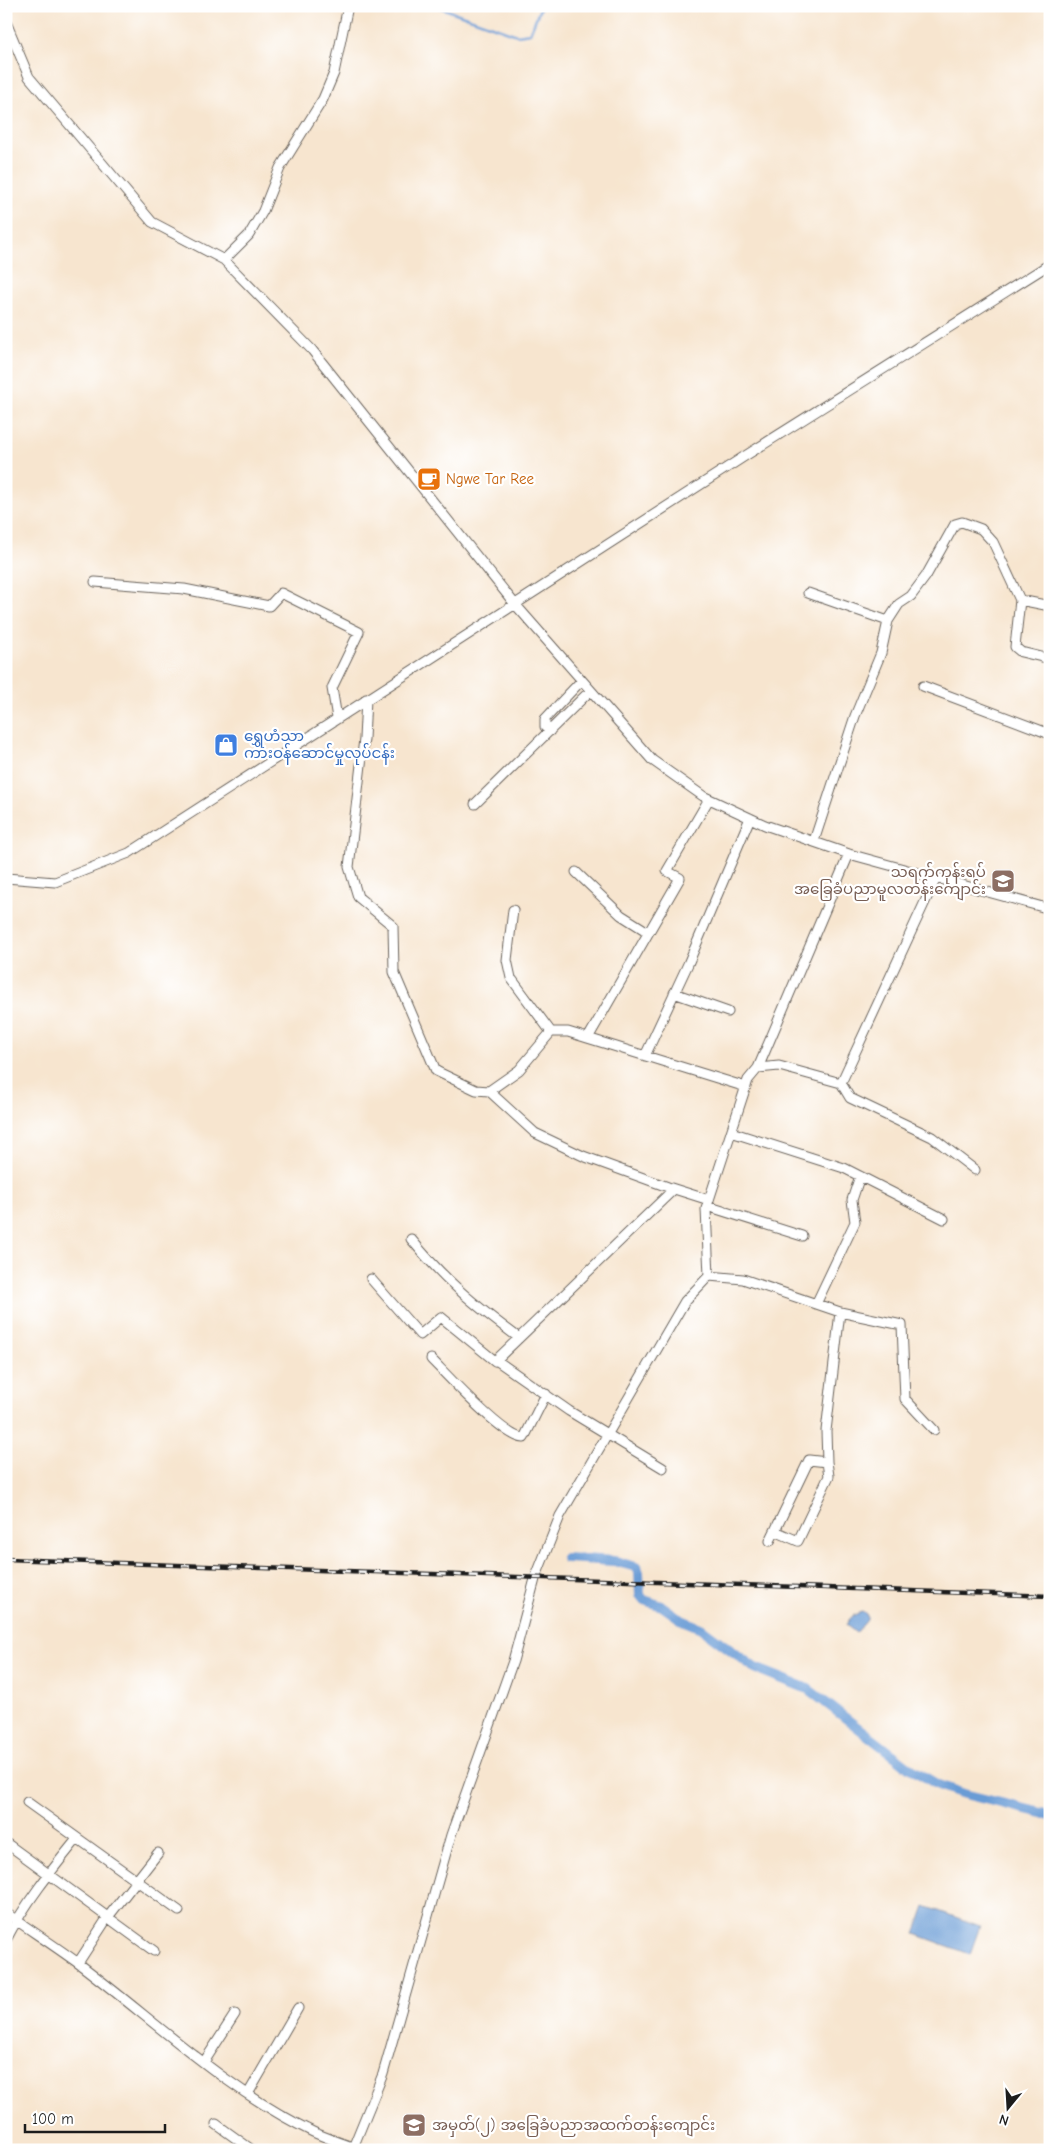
<svg xmlns="http://www.w3.org/2000/svg" width="1056" height="2156" font-family="'Comic Neue','Noto Sans Myanmar',sans-serif">
<rect width="100%" height="100%" fill="#fff"/>
<filter id="ink" filterUnits="userSpaceOnUse"><feTurbulence type="fractalNoise" baseFrequency=".02" numOctaves="2"/><feDisplacementMap in="SourceGraphic" scale="10" xChannelSelector="R" yChannelSelector="G"/><feConvolveMatrix kernelMatrix="1 2 1 2 8 2 1 2 1" color-interpolation-filters="sRGB"/></filter>
<filter id="wash" filterUnits="userSpaceOnUse"><feTurbulence type="fractalNoise" baseFrequency=".0096" numOctaves="4" result="noise"/><feDisplacementMap in="SourceGraphic" scale="20" xChannelSelector="R" yChannelSelector="G"/><feGaussianBlur stdDeviation="1.12" result="paint"/><feColorMatrix in="noise" values="0 0 0 0 0 0 0 0 0 0 0 0 0 0 0 0 0 1.4 0 .05"/><feComposite in="paint" operator="in"/></filter>
<g filter="url(#wash)">
<rect width="100%" height="100%" fill="#f7e5cf"/>
<!-- water -->
<path fill="#6b9cd5" stroke="#445c78" d="M862,1612l5,3v5l-11,13 -10,-8c4,-8 8,-11 16,-13z
M925,1906l55,20 -10,28 -55,-20z"/>
<g fill="none" stroke-linecap="round" stroke-linejoin="round">
<!-- stream -->
<path stroke="#6b9cd5" stroke-width="2.5" d="M436,6l81,29 13,-2 11,-27"/>
<!-- canal -->
<path stroke="#6b9cd5" stroke-width="10" d="M566,1558l48,3 22,6 3,5 1,23 4,5 18,6 20,14 19,8 54,40 53,21 102,79 28,17 26,9 86,21"/>
</g>
</g>
<g filter="url(#ink)">
<g fill="none" stroke-linecap="round" stroke-linejoin="round">
<!-- street casing -->
<g stroke="#69625b" stroke-width="11">
<path id="street" d="M6,22l23,55 123,145 72,38 88,90 202,253 138,157 51,36 62,29 84,29 201,55
M224,260l25,-25 14,-24 17,-43 43,-69 11,-26 14,-67
M95,582l89,7 85,17 12,-13 78,39 -27,56 5,30
M808,593l80,28
M1020,600l30,6
M923,686l127,48
M366,699l-2,40 -15,128 9,30 35,29 1,46 42,99 40,19 13,1 46,42 48,23 85,31 41,13
M550,731l-5,-4v-8l36,-38
M475,804l115,-113
M814,841l41,-125 26,-63 7,-32 11,-17 12,-8 15,-20 29,-52 7,-2 19,7 12,13 27,58 -5,47 6,5 29,7
M576,872l45,43 27,17
M6,878l49,4 74,-29 616,-397 305,-192
M513,910l-6,50 4,18 40,54
M674,993l54,19
M588,1038l92,-160 -13,-7 42,-72
M645,1056l43,-92 62,-146
M758,1068l91,-214
M841,1083l9,15 82,39 43,33
M489,1091l30,-21 32,-38h17l178,55
M731,1132l113,36 100,51
M707,1206l95,30
M411,1239c34,42 65,67 108,99
M709,1276l34,3 97,33 62,13 3,74 29,31
M371,1279l49,56 21,-18 54,44 179,-172
M816,1304l39,-82 -3,-22 8,-24
M431,1359c15,15 74,80 93,79l22,-44
M496,1360l73,51 94,57
M775,1531l23,10 31,-65 -2,-14
M770,1541l39,-81 18,2 -1,-31 14,-119
M27,1802l152,109
M6,1843l148,108
M6,1913c24,17 49,33 72,50 77,58 148,127 235,169 13,6 26,10 39,15
M6,1940c19,-37 45,-69 71,-101
M78,1963l30,-46 50,-64
M204,2062l31,-48
M248,2094l50,-86
M216,2124l36,26
M352,2150l31,-76 68,-239 62,-174 22,-82 25,-63 125,-215 24,-25 -3,-67 42,-129 10,-12 21,-2 62,17 95,-205"/>
</g>
<!-- street -->
<use href="#street" stroke="#fff" stroke-width="9"/>
<!-- rail casing -->
<g stroke="#1c1c1c" stroke-width="4.5">
<path id="rail" d="M6,1559l1044,37"/>
</g>
<!-- rail -->
<use href="#rail" stroke="#fff" stroke-width="2.5" stroke-dasharray="8" stroke-linecap="butt"/>
</g>
</g>
<!-- icons -->
<defs>
<g id="cafe-square" transform="scale(1.25)"><rect x="-9" y="-9" width="18" height="18" rx="4" fill="#e8710a" stroke="#fff"/><path d="M-5.5-4.5H6V0H3Q3 3.5 0 3.5H-2.5Q-5.5 3.5-5.5 0ZM3-3.2v2h1.7v-2ZM-6 4.5H4V6H-6Z" fill="#fff"/></g>
<g id="shop-square" transform="scale(1.25)"><rect x="-9" y="-9" width="18" height="18" rx="4" fill="#3f7fe0" stroke="#fff"/><path d="M-5-2.5h2.3a2.7 3.5 0 0 1 5.4 0H5L5.5 6h-11ZM-1.5-2.5h3a1.5 2.3 0 0 0-3 0Z" fill="#fff"/></g>
<g id="school-square" transform="scale(1.25)"><rect x="-9" y="-9" width="18" height="18" rx="4" fill="#8d6e63" stroke="#fff"/><path d="M0-5L7-2L0 1L-7-2ZM-4 1L0 2.5L4 1V4Q0 6-4 4Z" fill="#fff"/></g>
</defs>
<g fill-rule="evenodd">
<use href="#cafe-square" x="429" y="479"/>
<use href="#shop-square" x="226" y="745"/>
<use href="#school-square" x="1003" y="881"/>
<use href="#school-square" x="414" y="2125"/>
</g>
<g text-anchor="middle" dominant-baseline="central" stroke-width="4.5" stroke-linejoin="round" paint-order="stroke">
<!-- food labels -->
<g font-size="15" fill="#c56008" stroke="#fff" text-anchor="start">
<text x="446" y="479">Ngwe Tar Ree</text>
</g>
<!-- shop labels -->
<g font-size="15" fill="#366cbe" stroke="#fff" text-anchor="start">
<text x="244" y="736">ရွှေဟံသာ<tspan x="244" dy="17">ကားဝန်ဆောင်မှုလုပ်ငန်း</tspan></text>
</g>
<!-- education labels -->
<g font-size="15" fill="#785e54" stroke="#fff" text-anchor="end">
<text x="986" y="872">သရက်ကုန်းရပ်<tspan x="986" dy="17">အခြေခံပညာမူလတန်းကျောင်း</tspan></text>
<text x="432" y="2125" text-anchor="start">အမှတ်(၂) အခြေခံပညာအထက်တန်းကျောင်း</text>
</g>
</g>
<!-- margin -->
<rect width="1056" height="2156" fill="none" stroke="#fff" stroke-width="25"/>
<!-- north arrow -->
<g transform="translate(1008 2108) rotate(198)" stroke="#ffffff" stroke-width="4" paint-order="stroke">
<path d="M0-4L9 19L0 12L-9 19Z" fill="#1c1c1c"/>
<text y="-8" font-size="14" font-weight="bold" text-anchor="middle" fill="#1c1c1c">N</text>
</g>
<!-- scale -->
<path d="M25 2124v8h140v-8" fill="none" stroke="#1c1c1c" stroke-width="2.5"/>
<text x="32" y="2124" font-size="15" fill="#1c1c1c" stroke="#ffffff" stroke-width="4" paint-order="stroke">100 m</text>
</svg>
